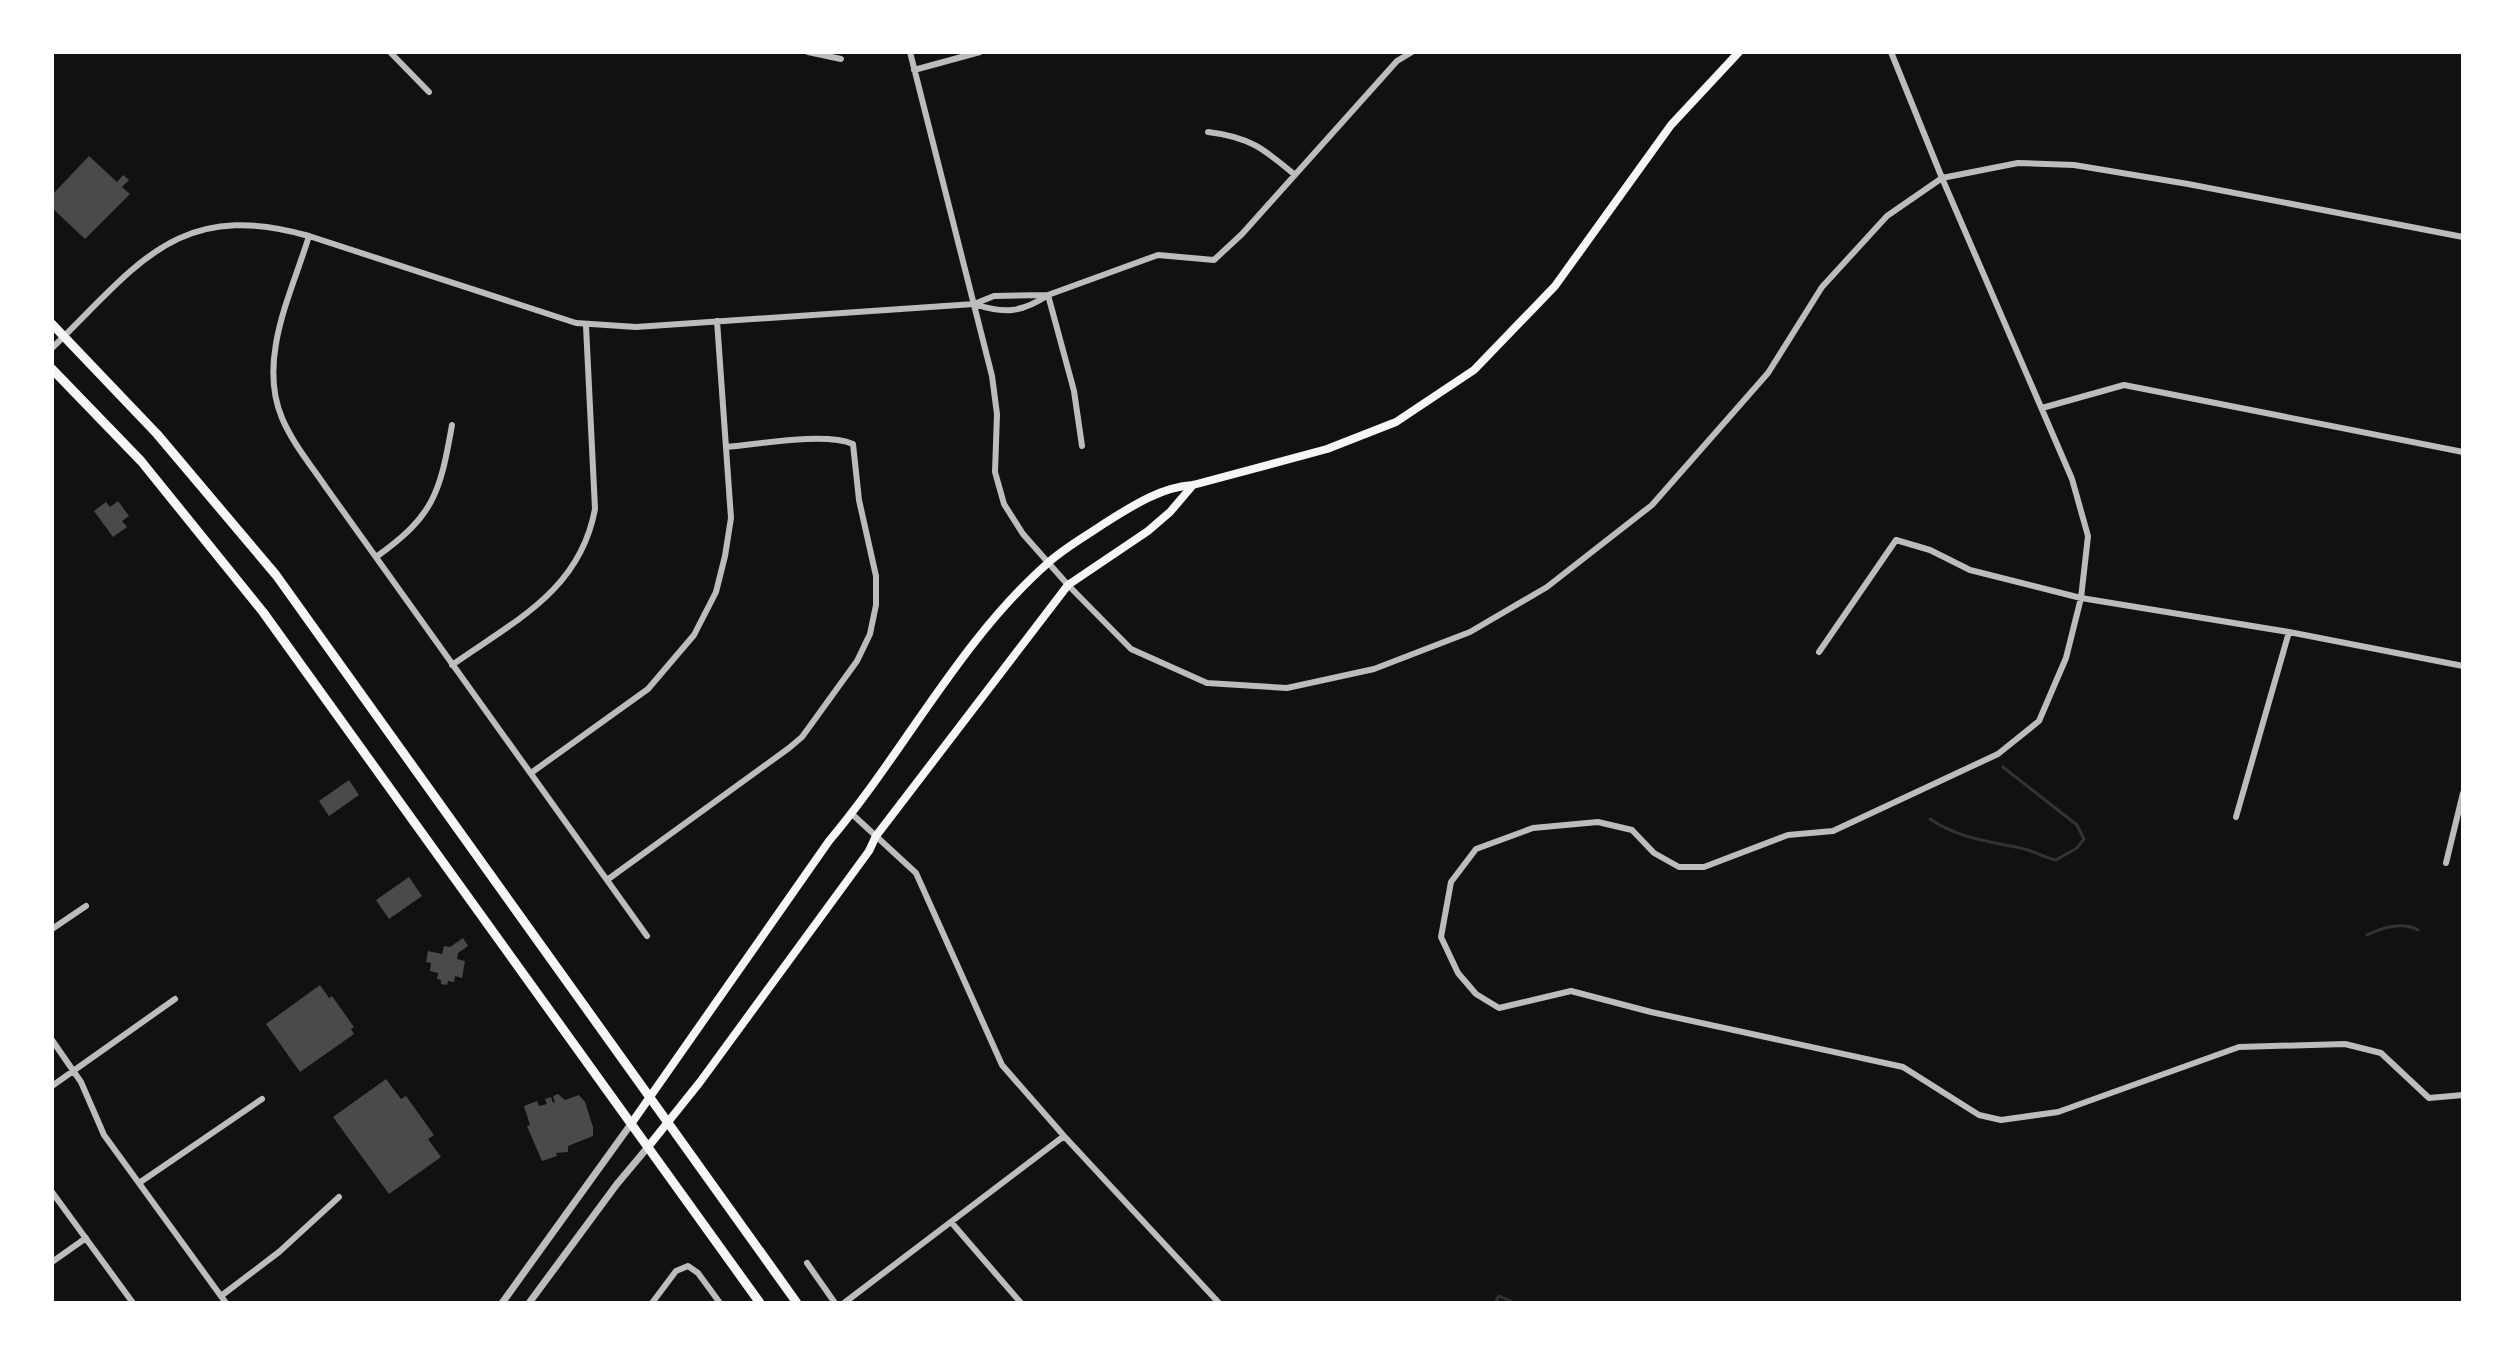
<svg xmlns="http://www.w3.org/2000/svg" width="2515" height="1355" font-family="Inter,sans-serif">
<rect width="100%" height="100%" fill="#111"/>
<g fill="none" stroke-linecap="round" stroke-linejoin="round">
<!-- stream -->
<path stroke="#333" stroke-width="3" d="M1930,819c28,19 57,22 90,29 12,2 23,9 36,12l21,-12 7,-9 -7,-14 -74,-58
M2367,935c15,-7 35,-14 51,-5
M1495,1303l4,-7 16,7"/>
</g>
<!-- building -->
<path fill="#4a4a4a" d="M89,156l28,26 6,-7 6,5 -7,7 8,7 -45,45 -33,-31v-13z
M118,501l11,15 -7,5 5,6 -14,10 -19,-26 12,-9 4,5z
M349,780l10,15 -30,21 -10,-15z
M409,877l13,19 -33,23 -13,-19z
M463,938l5,8 -10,7 -1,6 8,2 -3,17 -7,-2 -1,6 -6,-1 -1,4 -6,-1v-4l-4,-1 1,-6 -8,-2 1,-8 -5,-1 2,-11 14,3 2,-8 6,1z
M320,985l9,13 3,-2 22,31 -3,2 3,5 -54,38 -34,-48z
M386,1079l15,20 5,-3 28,39 -6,4 13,18 -52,37 -56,-77z
M558,1094l7,6 14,-5 6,7 8,25v9l-25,10v6l-12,1 1,3 -15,5 -15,-35 3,-1 -6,-19 13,-5 2,5 8,-2 -2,-5 6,-2 2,6 2,-1 -2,-6z"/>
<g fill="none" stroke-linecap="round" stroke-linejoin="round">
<!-- minor -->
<path stroke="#bcbcbc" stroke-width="6" d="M390,52l39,40
M808,52l33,7
M910,52l82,324 5,38 -2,58 9,32 19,30 45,51 63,64 76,34 80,5 87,-19 96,-37 77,-45 105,-82 116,-132 54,-86 65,-71 55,-38 76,-15 56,2 114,19 275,53
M1891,52l51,126 130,301 16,57 -7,62 -15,60 -27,63 -41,33 -165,77 -45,4 -84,32h-25l-25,-14 -22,-23 -34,-8 -65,6 -57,21 -25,33 -10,55 17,36 18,21 23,14 72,-17 80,21 252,55 76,48 22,5 57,-8 181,-65 106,-3 36,9 48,45 34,-3
M914,70l66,-18
M1208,132c42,5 56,17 87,43
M309,236c-17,56 -52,123 -27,182 10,24 28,46 43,68l322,450
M52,348c85,-82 125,-150 257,-112l267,87 60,4 338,-23 20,-8 54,-1c-27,18 -44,19 -74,9
M2042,408l82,-23 339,67
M1082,446l-8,-55 -26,-96 110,-40 56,5 28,-26 155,-173 15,-9
M376,557c58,-41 64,-64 76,-132
M1819,652l77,-112 34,10 40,20 111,28 208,34 174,34
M452,665c62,-44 128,-74 143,-156l-9,-183
M531,773l117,-84 46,-54 22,-43 9,-36 6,-38 -14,-197
M852,814l64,59 86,192 62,71 155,167
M2236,817l53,-185
M2446,863l17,-70
M607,880l182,-132 13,-11 55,-76 13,-27 6,-29v-29l-17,-76 -6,-56c-28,-12 -93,0 -126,3
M52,929l34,-23
M52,1040l29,42 23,53 122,168
M52,1086l123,-87
M139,1183l123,-84
M52,1192l81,111
M951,1222l70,81
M52,1262l34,-24
M807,1263l28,40
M221,1296l58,-44 60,-55
M652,1303l24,-32 12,-5 10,7 22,30
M844,1303l220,-167"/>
<!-- tertiary -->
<path stroke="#bcbcbc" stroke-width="7" d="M502,1303l129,-179
M529,1303l88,-119 31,-37"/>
<!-- secondary -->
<path stroke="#f5f5f5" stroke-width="8" d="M631,1124l198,-283c76,-90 131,-201 220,-279 17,-15 37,-26 56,-39 27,-17 56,-36 88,-38l134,-36 69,-27 78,-52 81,-84 116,-161 68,-73
M648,1147l52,-65 169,-231 7,-15 192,-251 80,-54 22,-19 23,-27"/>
<!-- primary -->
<path stroke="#f5f5f5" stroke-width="9" d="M52,324l105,110 119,141 521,728
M52,369l89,92 122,151 497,691"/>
</g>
<!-- border -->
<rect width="2515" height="1355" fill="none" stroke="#ffffff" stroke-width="108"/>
</svg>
